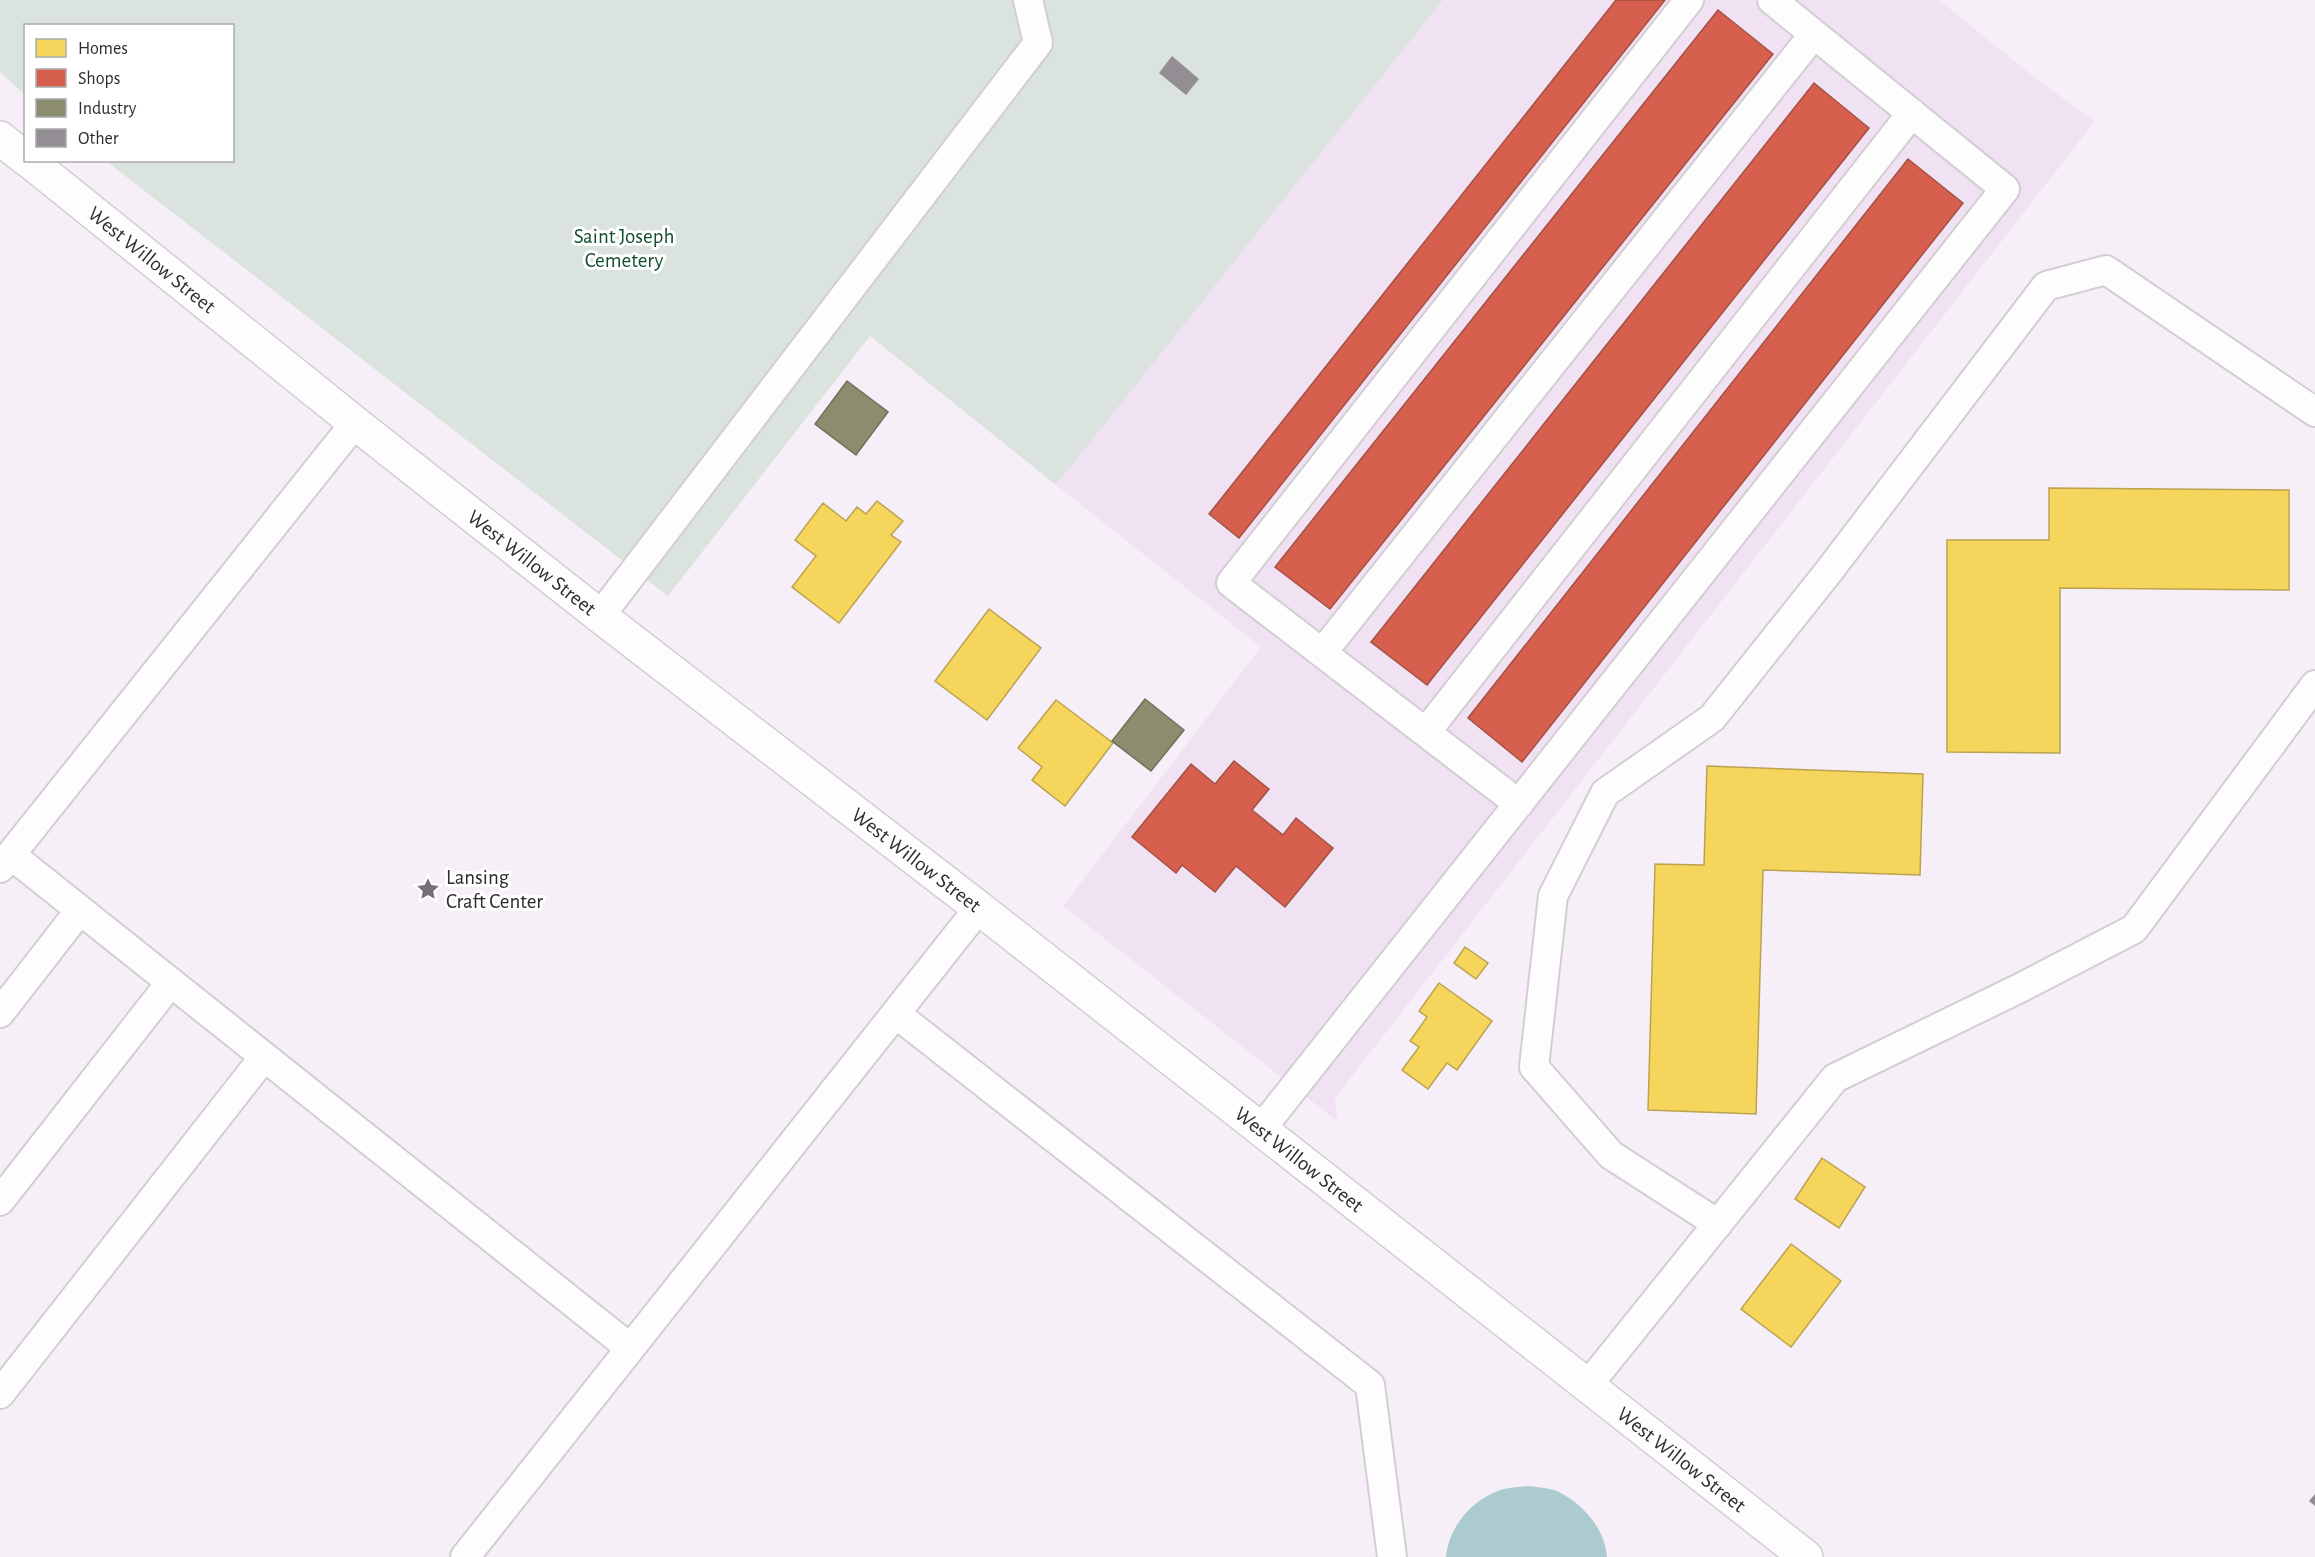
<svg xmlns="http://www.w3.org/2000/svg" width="2315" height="1557" font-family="'Alegreya Sans',sans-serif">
<rect width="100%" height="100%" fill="#f7eff8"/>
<!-- built -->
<path fill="#f0e2f2" d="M1443,0h496l95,77 61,44 -760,977 2,23 -274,-215 198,-259 -205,-162z"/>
<!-- green -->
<path fill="#dae3de" d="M0,0h1443l-387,485 -186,-149 -202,260 -562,-435 126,-1v-134h-206l-1,69 -25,-23z"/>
<!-- water -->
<path fill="#abcbce" d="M1528,1486c9,1 20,2 29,5 25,12 48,37 50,66h-161c3,-31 26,-57 54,-67 9,-3 19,-3 28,-4z"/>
<!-- homes -->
<path fill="#f6d55c" stroke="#bba24f" stroke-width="1.5" d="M2049,488l240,2v100l-229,-2v165l-113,-1v-212h102z
M877,501l26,20 -12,14 10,7 -62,81 -47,-36 24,-31 -21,-16 28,-37 23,18 11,-14 9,7z
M989,609l52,39 -54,72 -52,-39z
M1056,700l57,43 -48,63 -33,-26 10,-13 -24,-19z
M1707,766l216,8 -3,101 -157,-5 -7,244 -108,-4 7,-246 49,1z
M1465,947l23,16 -12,16 -22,-16z
M1439,983l53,38 -35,49 -10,-7 -19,26 -26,-19 17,-23 -9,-6 17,-24 -8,-6z
M1822,1158l43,29 -26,41 -44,-29z
M1791,1244l50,37 -50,66 -50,-38z"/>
<!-- shops -->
<path fill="#d6604d" stroke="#a45044" stroke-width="1.5" d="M1616,0h49l-426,538 -30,-24z
M1718,10l55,44 -443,555 -55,-42z
M1814,83l55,45 -442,557 -56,-43z
M1908,159l55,44 -441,559 -54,-44z
M1234,761l35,28 -17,21 31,25 13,-17 37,30 -48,59 -49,-41 -21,26 -33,-27 -6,8 -44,-36 59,-73 24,20z"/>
<!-- industry -->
<path fill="#8c8c6e" stroke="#706f5b" stroke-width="1.5" d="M847,381l41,31 -32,43 -41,-31z
M1145,699l39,31 -33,41 -39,-30z"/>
<!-- building -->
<path fill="#938d94" d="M1172,56l27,23 -13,16 -27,-22z
M2315,1494v12l-6,-5z"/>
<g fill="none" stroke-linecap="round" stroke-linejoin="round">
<!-- lane casing -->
<g stroke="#d3cdd4" stroke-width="32">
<path id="lane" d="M600,616l438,-573 -10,-43
M1322,653l492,-619
M1426,732l486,-619
M1519,804l-288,-221 458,-583
M11,855l619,493
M0,868l355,-445
M0,1013l80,-103
M896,1014l474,371 22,172
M1261,1129l744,-940 -233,-189
M0,1201l171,-219
M1718,1224l-107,-69 -77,-88 19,-171 52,-103 107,-75 117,-147 217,-285 60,-16 209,142
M1588,1385l247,-307 187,-91 112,-58 181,-244
M0,1394l264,-337
M465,1557l514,-649"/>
</g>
<!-- secondary casing -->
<g stroke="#d3cdd4" stroke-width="36">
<g id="secondary">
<path d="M0,138l26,21"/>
<path id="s1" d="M28,160l327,263 245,193 379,292 827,649"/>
</g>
</g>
<!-- lane -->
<use href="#lane" stroke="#fefdfe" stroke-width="28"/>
<!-- secondary -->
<use href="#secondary" stroke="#fefdfe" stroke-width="33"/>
</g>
<!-- icons -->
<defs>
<g id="sight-bare" transform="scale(1.8)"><path d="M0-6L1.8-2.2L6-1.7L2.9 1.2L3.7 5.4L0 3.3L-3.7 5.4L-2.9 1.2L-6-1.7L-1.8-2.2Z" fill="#766f76" stroke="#fff" stroke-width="2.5" paint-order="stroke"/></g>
</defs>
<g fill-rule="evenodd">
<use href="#sight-bare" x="428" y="889"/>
</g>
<g text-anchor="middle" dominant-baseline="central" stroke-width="6" stroke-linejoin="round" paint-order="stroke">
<!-- park labels -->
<g font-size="21" fill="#134e2e" stroke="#fff">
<text x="624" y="236">Saint Joseph<tspan x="624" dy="24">Cemetery</tspan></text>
</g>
<!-- street labels -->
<g font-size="21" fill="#302a30" stroke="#fff">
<text stroke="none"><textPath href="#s1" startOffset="159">West Willow Street</textPath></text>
<text stroke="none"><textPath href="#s1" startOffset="645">West Willow Street</textPath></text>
<text stroke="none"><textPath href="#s1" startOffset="1131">West Willow Street</textPath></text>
<text stroke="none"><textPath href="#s1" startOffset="1617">West Willow Street</textPath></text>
<text stroke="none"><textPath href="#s1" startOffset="2103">West Willow Street</textPath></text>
</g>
<!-- poi labels -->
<g font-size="21" fill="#302a30" stroke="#fff" text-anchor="start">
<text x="446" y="877">Lansing<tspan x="446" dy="24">Craft Center</tspan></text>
</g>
</g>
<!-- legend -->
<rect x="24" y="24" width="210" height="138" fill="#ffffff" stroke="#acaaac" stroke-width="1.5"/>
<rect x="36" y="39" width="30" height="18" fill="#f6d55c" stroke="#acaaac" stroke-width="1.5"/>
<text x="78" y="54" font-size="18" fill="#302a30">Homes</text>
<rect x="36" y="69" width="30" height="18" fill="#d6604d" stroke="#acaaac" stroke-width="1.5"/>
<text x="78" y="84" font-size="18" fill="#302a30">Shops</text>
<rect x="36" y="99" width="30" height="18" fill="#8c8c6e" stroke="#acaaac" stroke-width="1.5"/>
<text x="78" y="114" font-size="18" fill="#302a30">Industry</text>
<rect x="36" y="129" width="30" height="18" fill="#938d94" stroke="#acaaac" stroke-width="1.5"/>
<text x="78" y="144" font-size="18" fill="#302a30">Other</text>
</svg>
